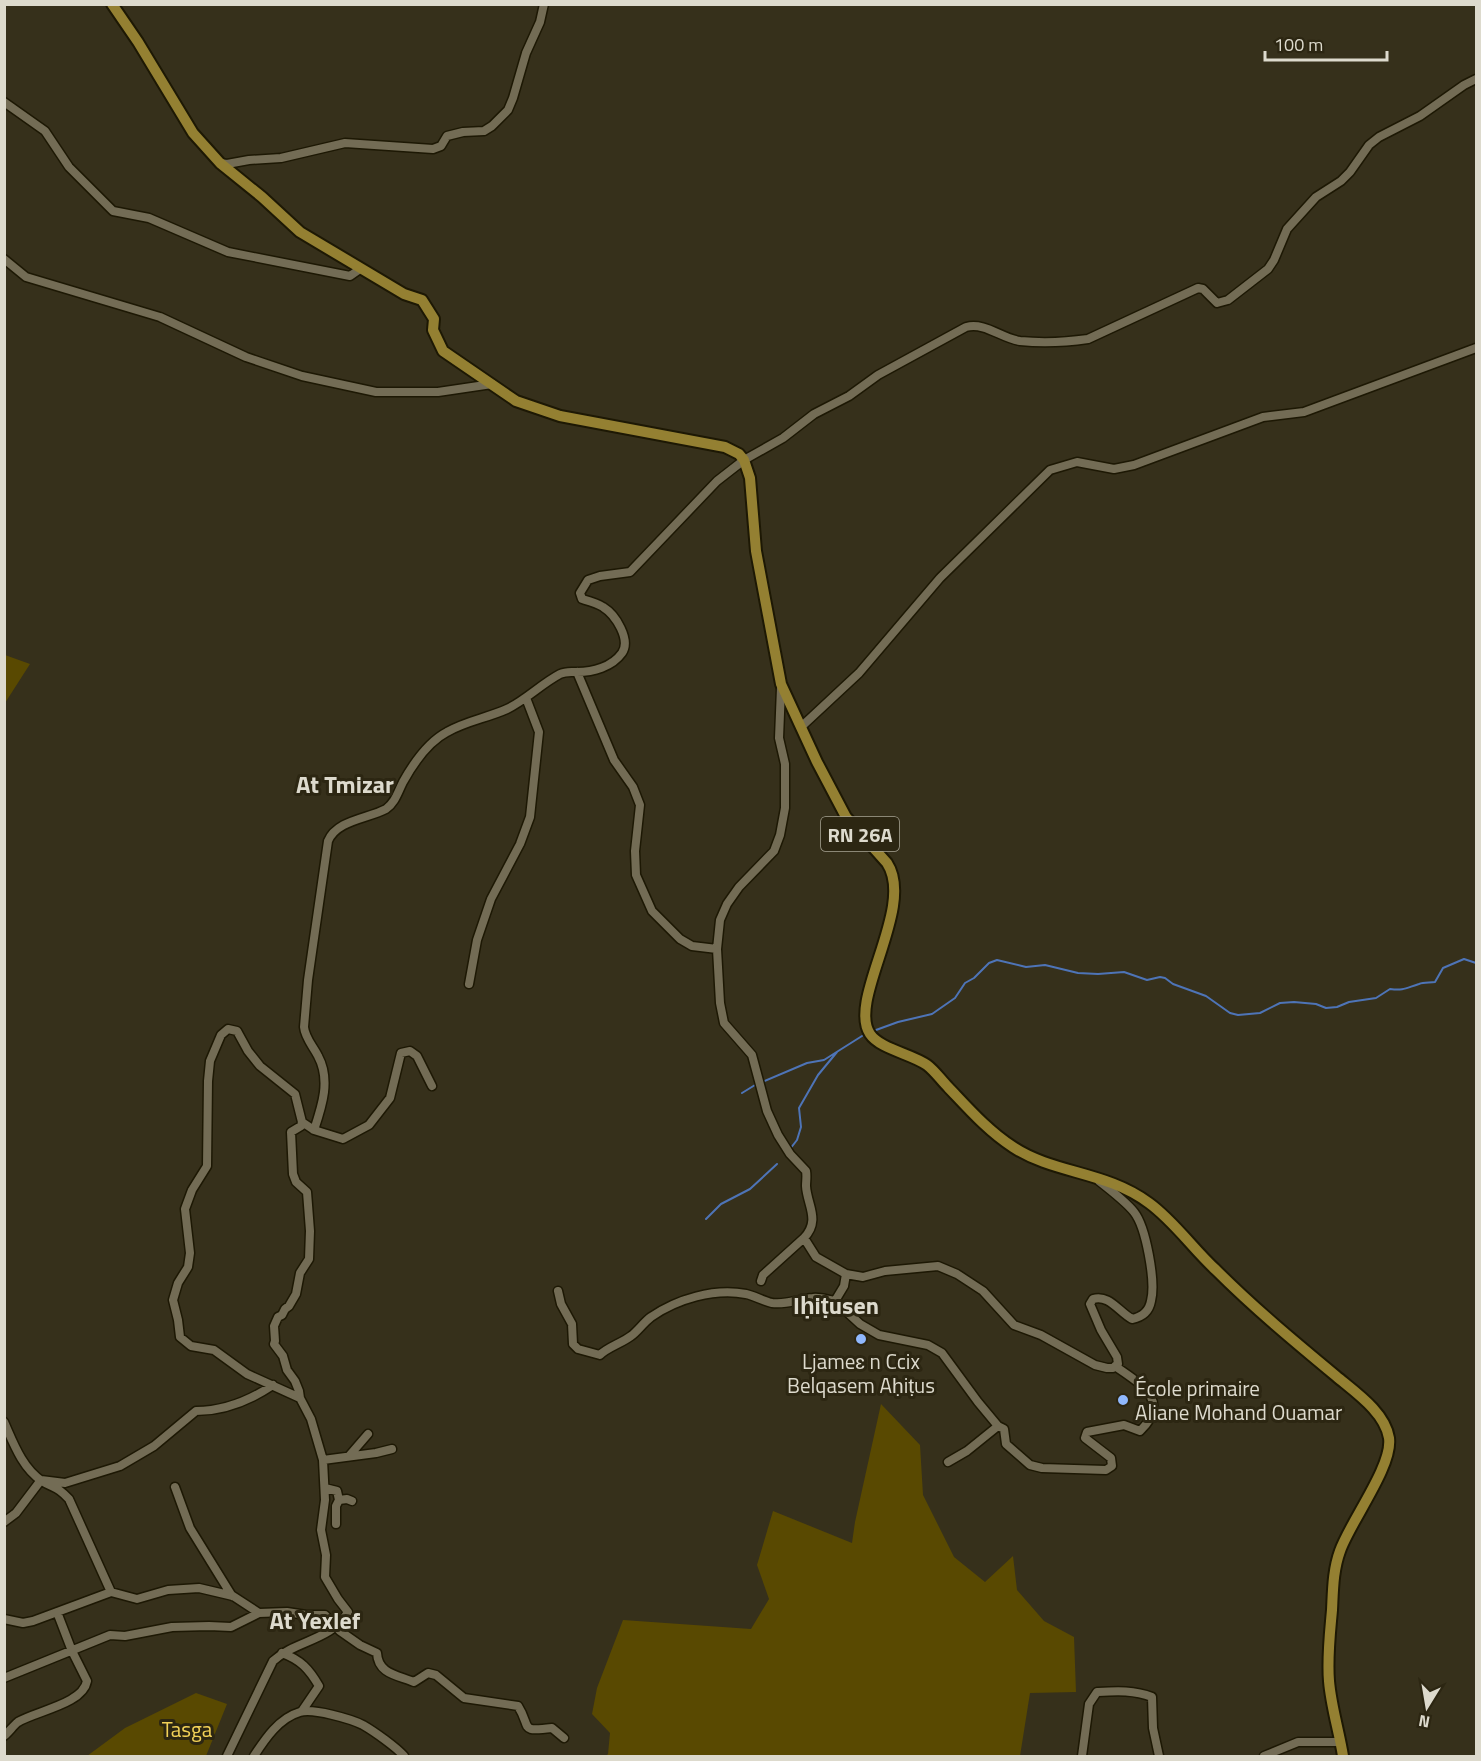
<svg xmlns="http://www.w3.org/2000/svg" width="1481" height="1761" font-family="'Titillium Web',sans-serif">
<rect width="100%" height="100%" fill="#36301b"/>
<!-- green -->
<path fill="#594901" d="M5,655l25,9 -25,39 -1,-48z
M881,1404l39,41 3,50 31,62 31,25 28,-26 4,34 27,31 30,16 2,55 -46,1 -10,63h-414l2,-2 2,-21 -18,-19 5,-26 26,-68 128,9 18,-30 -12,-34 16,-54 79,32 3,-21z
M196,1693l31,11 -21,52h-119l38,-28z"/>
<g fill="none" stroke-linecap="round" stroke-linejoin="round">
<!-- stream -->
<path stroke="#4e74b7" stroke-width="2" d="M876,1030l22,-8 34,-8 23,-16 10,-15 9,-5 15,-15 8,-3 29,7 19,-2 33,8 20,1 26,-2 23,8 13,-3 5,1 8,6 33,12 24,17 8,2 22,-2 20,-10 14,-1 22,2 10,4 11,-1 12,-5 27,-4 14,-9c14,2 16,-1 29,-5 5,-2 11,-1 16,-2l8,-14 21,-9 12,4
M762,1082l45,-19 17,-3 38,-24
M742,1093l13,-8
M790,1149l7,-9 4,-13 -2,-19 19,-33 19,-23
M706,1219l15,-15 29,-15 27,-25"/>
<!-- minor casing -->
<g stroke="#1d1804" stroke-width="11">
<path id="minor" d="M4,102l41,29 24,36 44,44 36,7 79,34 122,24 10,-7
M220,163l7,1 22,-4 32,-2 64,-15 88,6 8,-3 6,-10 16,-4 21,-1 8,-5 16,-16 5,-12 13,-45 14,-31 4,-18
M4,259l22,18 134,40 86,40 56,19 74,16h62l54,-8
M577,672l37,88 19,27 7,18 -5,46 1,24 16,36 28,28 12,7 25,3 3,-29 7,-16 12,-17 35,-36 6,-16 5,-27v-44l-6,-26 2,-50
M801,727l58,-54 81,-95 110,-108 27,-8 37,7 20,-4 129,-48 41,-5 172,-64
M717,949l3,54 4,20 28,32 15,56 11,24 12,19 16,17c1,5 0,10 0,15 1,19 15,34 -2,52l12,19 30,17
M469,984l8,-44 14,-41 29,-55 10,-27 9,-85 -13,-34
M314,1130c8,-24 17,-50 4,-74 -5,-10 -13,-18 -14,-29l4,-47 20,-139c9,-21 39,-22 58,-32 9,-6 12,-17 17,-27 10,-18 25,-40 44,-50 19,-11 40,-14 60,-23 19,-9 34,-25 53,-35 6,-3 11,-2 17,-2 16,0 35,-5 45,-19 9,-13 -6,-38 -19,-46 -6,-4 -14,-6 -21,-8l-2,-6 8,-13 12,-4 30,-4 87,-91 27,-21 39,-22 31,-24 35,-18 29,-21 88,-48c19,-5 35,11 54,14 21,2 47,1 68,-2l110,-51 5,1 14,14 11,-3 40,-31 6,-9 13,-31 29,-32 25,-16 9,-9 19,-27 10,-8 41,-21 44,-31 12,-6
M761,1281l2,-6 41,-37
M558,1291l3,13 11,20 1,20 5,5 22,6c6,-7 22,-12 31,-19 7,-5 12,-13 20,-19 26,-18 63,-29 95,-23 9,2 17,7 26,9 15,2 26,-4 41,-5 7,-1 15,2 22,3l9,-15 2,-12 17,3 22,-6 53,-5 19,8 26,17 31,34 27,10 54,30 12,3h6l5,-4 -1,-7 -16,-27 -11,-26 3,-5c16,-5 26,13 39,20 10,-2 17,-7 19,-18 5,-19 -5,-74 -17,-89 -7,-9 -26,-24 -35,-31
M835,1301l25,23 19,11 49,10 14,8 36,49 20,24 6,3 2,15 24,21 12,3 64,2 6,-4 -1,-8 -26,-20 2,-6 37,-7 16,6c32,-31 0,-47 -25,-65
M300,1398l-1,-7 -4,-10 -8,-11 -4,-14 -9,-12 1,-3 -1,-15 4,-9 4,-2 3,-6 4,-3 7,-12 4,-21 9,-14 1,-28 -3,-39 -11,-10 -3,-8 -2,-42 10,-6 1,-4
M4,1422c9,20 18,46 38,59 13,8 15,5 27,18l42,93 26,7 31,-9 31,-2 34,8 26,17 28,-1 19,3h19l15,16 20,14 17,8c1,21 20,22 37,29l14,-9 8,2 28,23 54,8c14,22 0,26 34,22l12,10
M349,1456l19,-22
M323,1460l53,-7 16,-4
M948,1462l19,-11 31,-25
M175,1487l15,41 42,68
M325,1488l12,3 2,9 8,-1 5,2
M4,1522l12,-9 25,-33 24,3 55,-17 34,-20 42,-35c28,0 53,-10 77,-26
M336,1524v-18l3,-6
M4,1619l19,4 10,-2 78,-29
M282,1653c19,7 27,16 37,33l-17,25
M4,1678l106,-43 15,1 47,-9 37,-1 22,1 28,-14
M4,1736c5,-4 9,-10 14,-14 18,-11 65,-18 69,-41l-15,-30 -15,-39
M227,1756l46,-95c23,-21 58,-20 75,-49l-10,-13 -13,-22 1,-22 -5,-25 4,-30 -2,-40 -12,-41 -11,-21 -53,-24 -33,-24 -23,-4 -11,-9 -2,-17 -5,-20 5,-17 10,-16 2,-14 -5,-44 7,-19 15,-24 1,-85 2,-20 11,-26 7,-6 9,2 11,20 12,15 35,28 7,28 12,8 29,9 26,-14 21,-27 11,-45 9,-2 7,5 15,30
M254,1756c11,-17 25,-38 46,-44 13,-4 51,7 63,13 12,7 33,22 41,31
M1082,1756l7,-52 8,-12c20,-1 37,-2 55,5l1,31 6,28
M1264,1756l34,-14h42"/>
</g>
<!-- major casing -->
<g stroke="#1d1804" stroke-width="14">
<path id="major" d="M112,4l26,38 55,91 27,30 42,34 38,35 104,62 18,6 12,19 -1,11 10,21 73,50 44,15 165,31 14,7 5,6 6,18 6,73 25,133 36,78 29,55 41,46c29,44 -40,137 -17,171 10,15 42,20 57,31 8,6 14,15 21,22 20,21 40,44 65,60 41,27 93,24 136,56 25,18 44,46 67,67 38,38 79,72 120,106 19,16 49,36 53,62 4,28 -39,84 -49,113 -7,19 -7,39 -8,59 -2,23 -5,47 -3,71 2,25 10,50 14,75"/>
</g>
<!-- minor -->
<use href="#minor" stroke="#736c55" stroke-width="8"/>
<!-- major -->
<use href="#major" stroke="#948032" stroke-width="10"/>
</g>
<!-- markers -->
<g fill="#90b8fd" stroke="#2c2612" stroke-width="2">
<circle cx="861" cy="1339" r="6"/>
<circle cx="1123" cy="1400" r="6"/>
</g>
<g text-anchor="middle" dominant-baseline="central" stroke-width="6" stroke-linejoin="round" paint-order="stroke">
<!-- shield labels -->
<rect fill="#2c2612" stroke="#a8a495" stroke-width="1.5" x="821" y="817" width="78" height="34" rx="4.5"/>
<g font-size="20" font-weight="bold" fill="#dddacd">
<text x="860" y="834">RN 26A</text>
</g>
<!-- poi labels -->
<g font-size="21" fill="#dddacd" stroke="#2c2612">
<text x="861" y="1361">Ljameɛ n Ccix<tspan x="861" dy="24">Belqasem Aḥiṭus</tspan></text>
<text x="1135" y="1388" text-anchor="start">École primaire<tspan x="1135" dy="24">Aliane Mohand Ouamar</tspan></text>
</g>
<!-- park labels -->
<g font-size="21" fill="#f2d157" stroke="#2c2612">
<text x="187" y="1729">Tasga</text>
</g>
<!-- quarter labels -->
<g font-size="24" font-weight="bold" fill="#dddacd" stroke="#2c2612">
<text x="345" y="784">At Tmizar</text>
<text x="836" y="1305">Iḥiṭusen</text>
<text x="315" y="1620">At Yexlef</text>
</g>
</g>
<!-- border -->
<rect width="1481" height="1761" fill="none" stroke="#dddacd" stroke-width="12"/>
<!-- north arrow -->
<g transform="translate(1427 1707) rotate(191)" stroke="#2c2612" stroke-width="4.5" paint-order="stroke">
<path d="M0-4.5L10 22L0 15L-10 22Z" fill="#dddacd"/>
<text y="-9" font-size="16" font-weight="bold" text-anchor="middle" fill="#dddacd">N</text>
</g>
<!-- scale -->
<path d="M1265 51v9h122v-9" fill="none" stroke="#dddacd" stroke-width="3"/>
<text x="1274" y="51" font-size="18" fill="#dddacd" stroke="#2c2612" stroke-width="4.5" paint-order="stroke">100 m</text>
</svg>
